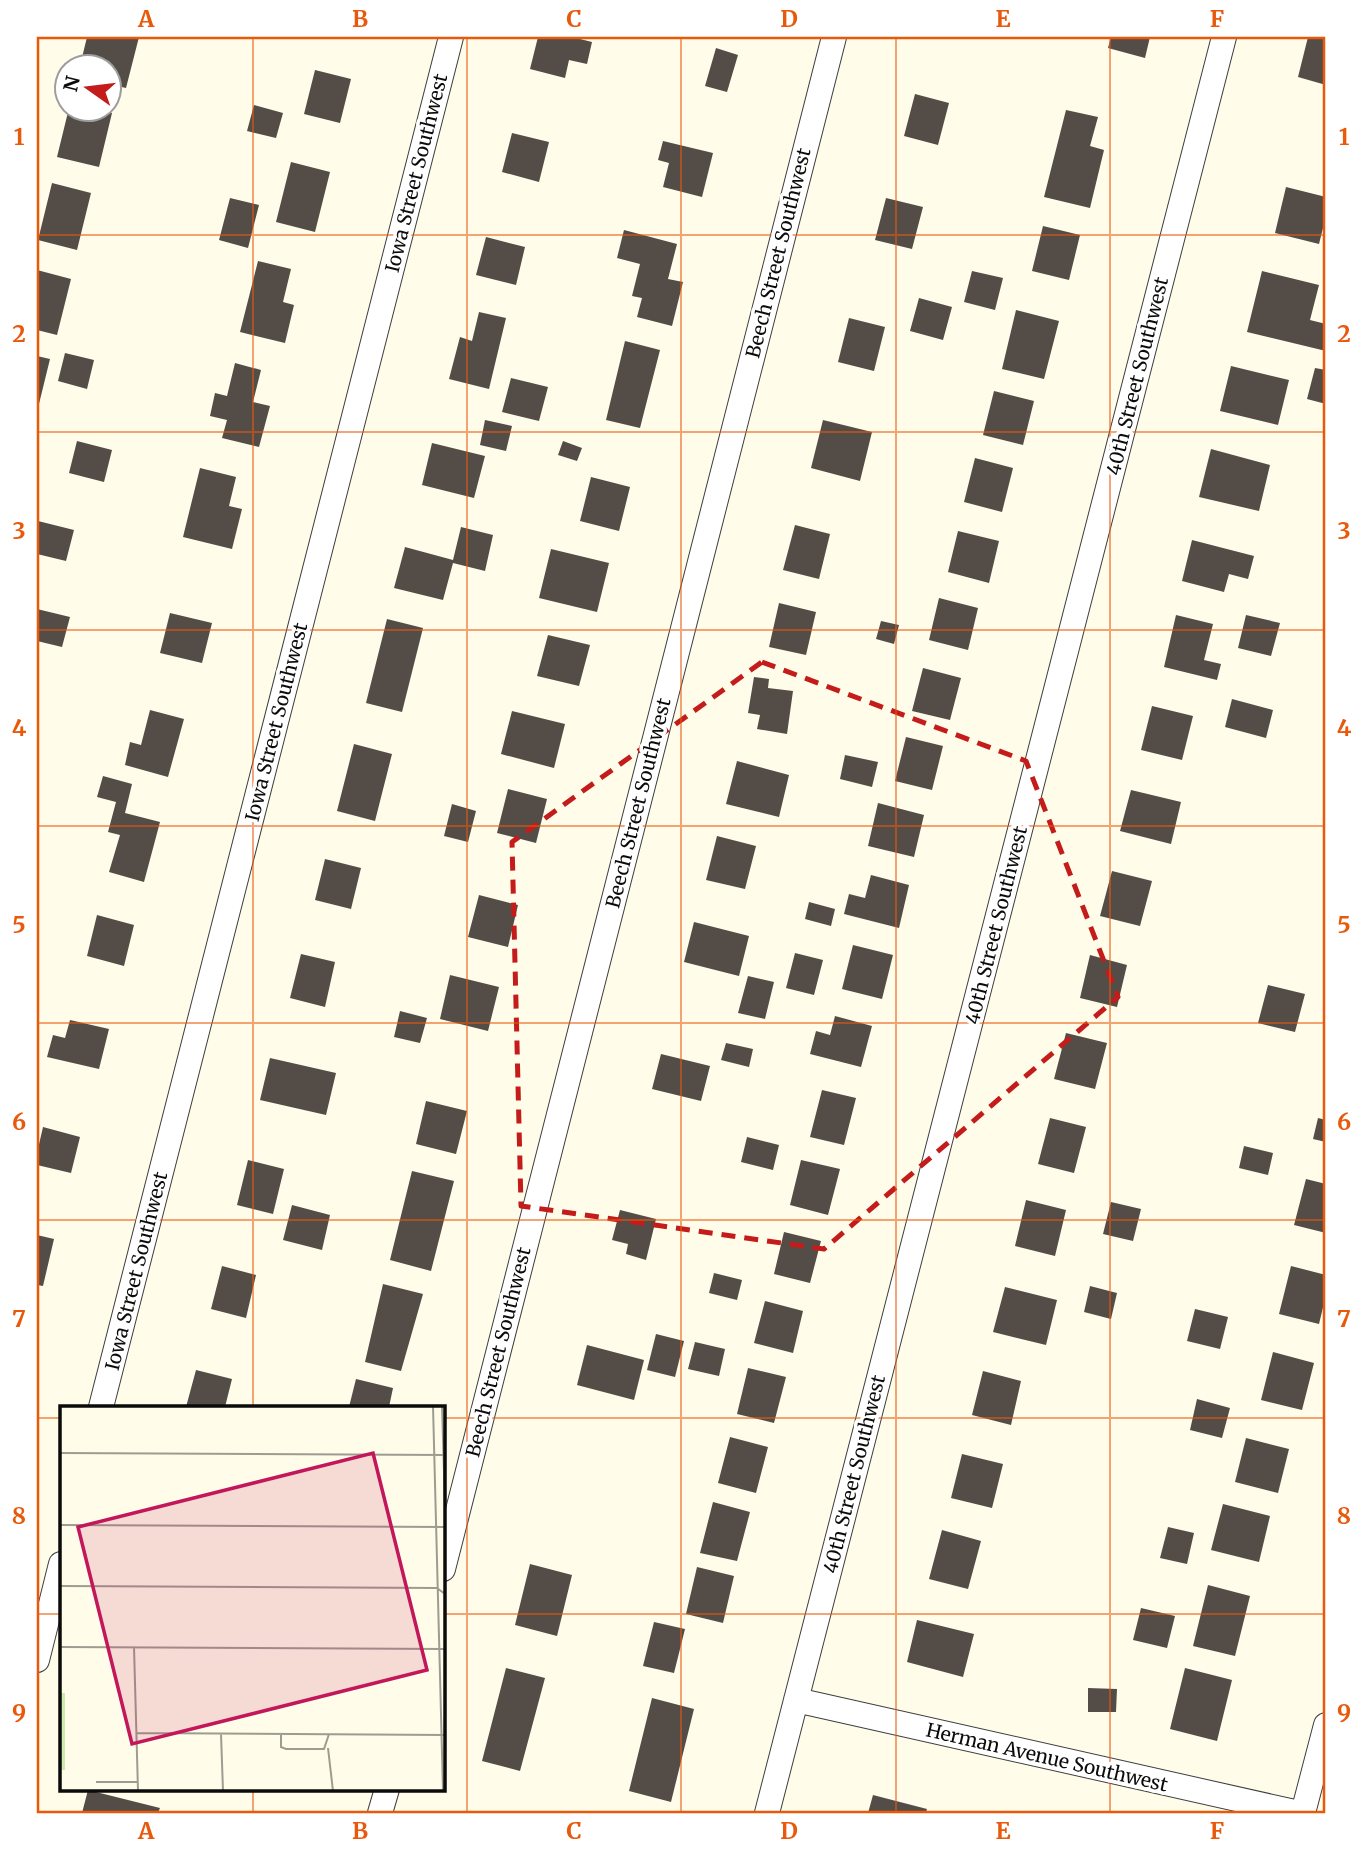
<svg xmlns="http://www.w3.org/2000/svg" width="1363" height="1850" font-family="Merriweather,serif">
<rect width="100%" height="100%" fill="#fffce9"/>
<!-- building -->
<path fill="#544d47" d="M87,37h52l-13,51 -18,-4v-18h-28z
M538,37h43l-1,2 12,3 -5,22 -18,-4 -4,18 -35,-9z
M1111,37h39l-5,21 -37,-10z
M1308,37h18v48l-28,-8z
M716,48l22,7 -11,37 -22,-6z
M315,70l36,9 -11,44 -36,-9z
M915,94l34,9 -11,42 -34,-9z
M254,105l29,8 -7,25 -29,-7z
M69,108h23l20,5 -13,54 -42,-10z
M1066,110l32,7 -8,29 14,4 -14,58 -46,-11z
M512,133l37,9 -10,40 -37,-10z
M663,141l50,12 -11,44 -39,-10 6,-24 -11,-3z
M291,162l39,10 -15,60 -39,-10z
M52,183l39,10 -14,57 -39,-10z
M1286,187l40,10v19l-7,28 -44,-11z
M230,198l29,7 -11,43 -29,-8z
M886,198l37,9 -11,42 -37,-9z
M1043,226l37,9 -11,45 -37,-9z
M624,230l53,14 -9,35 15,3 -11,44 -35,-9 5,-19 -10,-2 8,-32 -23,-6z
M486,237l39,10 -9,38 -40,-10z
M258,261l33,8 -8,33 11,3 -9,38 -45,-11z
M37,270l34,9 -14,56 -20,-5z
M972,271l31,7 -8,32 -31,-8z
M1262,271l57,14 -9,35 16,4v27l-79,-19z
M919,298l33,9 -9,33 -33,-9z
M1016,310l43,11 -15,58 -42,-10z
M479,312l27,6 -17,71 -40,-10 11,-42 12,4z
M849,318l36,9 -11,44 -36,-9z
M625,341l35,9 -20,78 -34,-8z
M65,353l29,7 -7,29 -29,-8z
M37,356l13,3 -12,49h-1z
M235,363l26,7 -8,32 17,4 -11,41 -37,-9 5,-18 -17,-4 5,-23 12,3z
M1231,366l58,14 -11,45 -58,-14z
M1315,368l11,2v34l-19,-5z
M511,378l37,9 -9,34 -37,-9z
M994,391l40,10 -11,44 -40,-10z
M485,420l27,6 -6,25 -26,-6z
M823,420l49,12 -12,49 -49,-13z
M77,441l35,9 -8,32 -35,-9z
M563,441l19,7 -5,13 -19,-6z
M432,443l53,13 -11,42 -52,-13z
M1211,449l59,16 -11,46 -60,-14z
M975,458l38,10 -11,44 -38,-10z
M200,468l36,9 -7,29 13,3 -10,40 -49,-12z
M591,477l39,10 -11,44 -39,-10z
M38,521l36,9 -8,31 -29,-7z
M795,525l35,9 -11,45 -36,-9z
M461,527l32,8 -8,36 -32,-8 -10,37 -49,-12 11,-41 48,13z
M958,531l41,10 -10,42 -41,-11z
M1192,540l62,16 -6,23 -19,-5 -5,18 -42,-11z
M551,549l58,14 -12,49 -58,-14z
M939,598l39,10 -10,42 -39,-10z
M779,603l37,9 -10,43 -37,-8z
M37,609l33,8 -8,30 -25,-6z
M170,613l42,10 -10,40 -42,-10z
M1176,615l37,9 -9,36 17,4 -4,16 -53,-13z
M1246,615l34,8 -9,33 -33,-8z
M387,619l36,9 -21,84 -36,-9z
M881,621l18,4 -5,19 -18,-5z
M548,635l42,10 -11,41 -42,-10z
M923,668l38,10 -11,42 -38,-9z
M754,677l15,2 -1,9 25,3 -6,43 -30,-5 3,-14 -12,-2z
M1232,699l41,11 -7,28 -41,-11z
M1152,706l41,10 -11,44 -41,-10z
M150,710l34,9 -16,58 -43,-12 5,-23 11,3z
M512,711l53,13 -11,44 -53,-14z
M906,737l37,9 -11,44 -37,-9z
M354,744l38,10 -17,67 -38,-10z
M845,755l33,7 -6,25 -32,-8z
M737,761l52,14 -10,42 -53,-13z
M103,776l29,8 -7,29 35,9 -16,60 -35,-10 11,-37 -12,-3 8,-30 -19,-5z
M508,789l39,10 -11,44 -39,-10z
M1131,790l50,12 -10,42 -51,-13z
M878,803l46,12 -10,42 -46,-11z
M452,804l24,7 -8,31 -24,-6z
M717,836l39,10 -11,43 -39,-9z
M325,859l36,9 -10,41 -36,-9z
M1112,871l40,10 -12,45 -40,-10z
M871,875l38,10 -10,43 -55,-14 5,-20 16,4z
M479,895l39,10 -10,42 -40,-10z
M809,902l26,7 -4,17 -26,-7z
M97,915l37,10 -10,41 -37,-10z
M694,922l55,14 -10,40 -55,-14z
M853,945l40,10 -11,44 -40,-10z
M795,953l28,7 -9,35 -28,-7z
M301,954l34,8 -10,45 -35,-9z
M1090,955l37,10 -10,42 -37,-9z
M450,975l49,12 -11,44 -48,-12z
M748,976l26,6 -9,37 -27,-6z
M1268,985l37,9 -10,38 -37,-9z
M400,1011l27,7 -7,25 -26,-6z
M835,1016l37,10 -11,41 -51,-13 6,-23 14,4z
M70,1020l39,9 -10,40 -52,-12 6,-22 12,3z
M1066,1033l41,10 -12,46 -41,-10z
M726,1043l27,6 -4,18 -28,-7z
M661,1054l49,12 -9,35 -49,-12z
M270,1058l66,15 -10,42 -66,-15z
M822,1090l34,8 -12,47 -34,-8z
M426,1101l41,10 -11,43 -40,-10z
M1050,1118l36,9 -12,46 -36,-9z
M1318,1118l8,2v22l-13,-3z
M43,1127l37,10 -9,36 -34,-8v-12z
M747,1137l32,8 -6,25 -32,-8z
M1244,1146l29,7 -5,22 -29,-7z
M248,1160l36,9 -11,45 -36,-9z
M801,1160l39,9 -12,46 -38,-10z
M412,1171l42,10 -23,90 -41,-11z
M1306,1179l20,5v49l-32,-8z
M1026,1200l40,10 -11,46 -40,-10z
M1111,1202l30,7 -8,32 -30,-7z
M292,1205l38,10 -8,35 -39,-10z
M620,1210l36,9 -10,41 -20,-6 2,-10 -16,-4z
M784,1232l37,9 -11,42 -36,-9z
M37,1235l17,4 -11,47 -6,-1z
M222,1266l34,9 -10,43 -35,-9z
M1291,1266l35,9v20l-7,29 -40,-10z
M714,1273l28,7 -5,20 -28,-7z
M383,1284l40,10 -22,77 -36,-9z
M1090,1286l27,7 -6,26 -27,-7z
M1005,1287l52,13 -11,45 -53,-13z
M765,1301l38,10 -10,42 -39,-10z
M1195,1309l33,8 -8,32 -33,-8z
M656,1334l28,7 -9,36 -28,-7z
M695,1342l30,7 -6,27 -31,-7z
M587,1345l57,15 -10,40 -57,-15z
M1273,1352l41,11 -12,47 -41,-10z
M748,1368l38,9 -12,46 -37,-9z
M196,1370l36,9 -7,28h-39z
M983,1371l38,10 -10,44 -39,-10z
M356,1379l37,9 -4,19h-40z
M1197,1399l33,9 -8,30 -32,-8z
M730,1437l38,10 -12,46 -38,-10z
M1246,1438l43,11 -11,44 -43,-11z
M962,1454l41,10 -11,44 -41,-10z
M713,1502l37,10 -13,49 -37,-8z
M1223,1504l47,12 -11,46 -48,-12z
M1168,1527l26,6 -7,31 -27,-6z
M942,1530l39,11 -13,48 -39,-10z
M530,1564l42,11 -15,61 -42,-11z
M697,1567l37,9 -11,47 -37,-9z
M1208,1585l42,11 -15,60 -42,-10z
M1141,1608l34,8 -8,32 -34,-8z
M917,1620l57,14 -11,43 -56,-15z
M654,1622l31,7 -11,44 -31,-7z
M506,1668l39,10 -25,93 -38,-10z
M1185,1668l47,12 -15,61 -47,-12z
M1088,1688l29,1 -1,23h-28z
M652,1698l42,11 -23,93 -42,-11z
M88,1790l72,18 -2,5h-76z
M873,1795l54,14 -1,4h-58z"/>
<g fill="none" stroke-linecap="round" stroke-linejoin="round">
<!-- minor casing -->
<g stroke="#3e3e3e" stroke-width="26">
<path id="minor" d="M101,1407l350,-1370
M443,1569l391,-1532
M37,1660l24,-96
M796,1700l503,113
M380,1813l7,-24
M767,1813l457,-1776
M1303,1813l23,-88"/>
</g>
<!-- minor -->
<use href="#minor" stroke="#fff" stroke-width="24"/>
</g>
<!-- marked area -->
<path fill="none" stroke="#c31c1b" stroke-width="5" stroke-dasharray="14 9" stroke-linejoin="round" d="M762,662l264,99 92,236 -294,252 -303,-43 -9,-364z"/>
<!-- grid -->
<path fill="none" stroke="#e8590c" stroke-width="2" stroke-opacity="0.55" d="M253,37v1370M467,37v1776M681,37v1776M896,37v1776M1110,37v1776M37,235h1289M37,432h1289M37,630h1289M37,826h1289M37,1023h1289M37,1220h1289M37,1418h24M443,1418h883M37,1614h24M443,1614h883M253,1789v24"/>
<g text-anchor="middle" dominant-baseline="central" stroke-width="7" stroke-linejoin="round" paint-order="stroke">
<!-- street labels -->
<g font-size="19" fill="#0b0b0b" stroke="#fff">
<text transform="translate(416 173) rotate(-76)">Iowa Street Southwest</text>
<text transform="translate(778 253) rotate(-76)">Beech Street Southwest</text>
<text transform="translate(1137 376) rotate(-76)">40th Street Southwest</text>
<text transform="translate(276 722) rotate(-76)">Iowa Street Southwest</text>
<text transform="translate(638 803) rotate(-76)">Beech Street Southwest</text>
<text transform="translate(996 925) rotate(-76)">40th Street Southwest</text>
<text transform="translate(136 1271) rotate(-76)">Iowa Street Southwest</text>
<text transform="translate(498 1352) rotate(-76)">Beech Street Southwest</text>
<text transform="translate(854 1474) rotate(-76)">40th Street Southwest</text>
<text transform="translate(1047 1757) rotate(13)">Herman Avenue Southwest</text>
</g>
</g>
<!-- overview -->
<g transform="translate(60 1406)">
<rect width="385" height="385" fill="#fffce9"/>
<path d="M0,287h5v77h-5z" fill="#ccebb1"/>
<path fill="none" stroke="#9d9c90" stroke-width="2" d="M373,0l10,385M382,0l3,99M0,47l385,2M0,119l385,2M0,180l377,2 8,6M0,241l385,2M74,241l4,144M76,327l309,2M161,328l2,57M221,328v13l5,2h38l5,-15M268,342l5,43M36,376h41"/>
<path fill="#c2185b" fill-opacity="0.15" stroke="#c2185b" stroke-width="3.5" d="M313,47l54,217 -295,74 -54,-217z"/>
<rect width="385" height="385" fill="none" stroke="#0b0b0b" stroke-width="3.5"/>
</g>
<!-- border -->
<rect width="1363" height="1850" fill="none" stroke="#ffffff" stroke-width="77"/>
<!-- north arrow -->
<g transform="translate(88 88) rotate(284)"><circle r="33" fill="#ffffff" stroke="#9d9d9d" stroke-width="2"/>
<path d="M0-5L12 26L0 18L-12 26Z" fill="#c31c1b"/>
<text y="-10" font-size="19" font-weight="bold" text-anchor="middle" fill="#0b0b0b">N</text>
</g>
<rect x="38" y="38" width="1286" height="1774" fill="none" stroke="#e8590c" stroke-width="2.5"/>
<g font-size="23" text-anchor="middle" font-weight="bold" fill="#e8590c">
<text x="146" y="27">A</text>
<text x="360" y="27">B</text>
<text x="574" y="27">C</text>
<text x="789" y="27">D</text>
<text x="1003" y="27">E</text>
<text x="1217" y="27">F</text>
<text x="19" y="145">1</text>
<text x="1344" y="145">1</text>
<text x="19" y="342">2</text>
<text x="1344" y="342">2</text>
<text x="19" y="539">3</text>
<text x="1344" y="539">3</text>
<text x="19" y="736">4</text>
<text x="1344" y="736">4</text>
<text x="19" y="933">5</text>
<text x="1344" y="933">5</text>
<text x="19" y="1130">6</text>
<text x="1344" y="1130">6</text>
<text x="19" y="1327">7</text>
<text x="1344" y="1327">7</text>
<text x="19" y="1524">8</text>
<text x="1344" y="1524">8</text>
<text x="19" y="1721">9</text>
<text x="1344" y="1721">9</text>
<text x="146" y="1839">A</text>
<text x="360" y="1839">B</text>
<text x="574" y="1839">C</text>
<text x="789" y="1839">D</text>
<text x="1003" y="1839">E</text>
<text x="1217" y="1839">F</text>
</g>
</svg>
